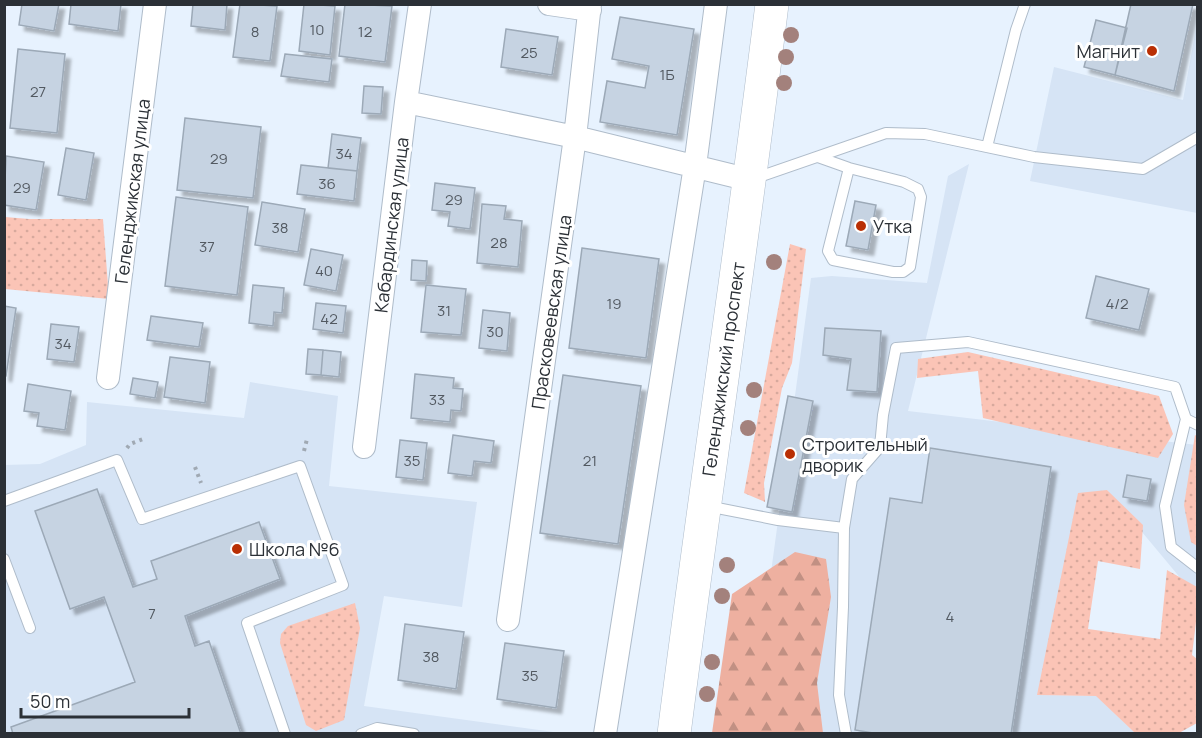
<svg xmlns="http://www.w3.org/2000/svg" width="1202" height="738" font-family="Manrope,sans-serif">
<defs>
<pattern id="grass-dots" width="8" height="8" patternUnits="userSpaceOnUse" patternTransform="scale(1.5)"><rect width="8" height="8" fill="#fbc4b6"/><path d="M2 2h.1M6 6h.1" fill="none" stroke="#d7a99d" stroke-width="1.8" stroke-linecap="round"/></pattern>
<pattern id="forest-firs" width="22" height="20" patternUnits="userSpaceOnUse" patternTransform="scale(1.5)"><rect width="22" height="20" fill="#eeb0a0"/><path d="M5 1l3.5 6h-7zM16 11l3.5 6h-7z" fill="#c19083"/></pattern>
<filter id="shadow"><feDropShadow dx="5.5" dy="5.5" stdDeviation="1.5" flood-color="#0004"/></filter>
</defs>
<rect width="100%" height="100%" fill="#e7f2fe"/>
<!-- built -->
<path fill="#d6e4f5" d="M1197,23v190l-167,-32 24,-114 129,33z
M969,164l-61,247 289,34v153l-90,-108 -69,205 59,1 38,37 -386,1 62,-456 21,-2 95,7 21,-107z
M250,382l88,14 -9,90 148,16 -15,105 -78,-11 -20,110 197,27h-556l-1,-268 36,-1 46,-19 1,-43 157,16z"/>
<!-- grass -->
<path fill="url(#grass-dots)" d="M5,217l24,2h74l6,80 -104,-10z
M790,244l16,5 -14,114 -10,25 -18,95 1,19 -21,-9z
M968,352l191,44 14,38 -15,24 -175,-40 -5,-47 -61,7 1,-19z
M1195,435l3,2 -1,109 -6,-4 -7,-37z
M1107,490l36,35 -3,44 -42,-8 -10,68 72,10 7,-69 30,17v27l-5,41 5,4v64l-18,10h-44l-39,-37 -59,-1 41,-202z
M355,603l5,25 -16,92 -28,11 -10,-6 -26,-82 1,-9 7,-8z"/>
<!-- forest -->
<path fill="url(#forest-firs)" d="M795,552l31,7 5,38 -14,86 6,50h-111l20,-139z"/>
<!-- building -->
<path fill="#c6d3e2" stroke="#9ca9b7" stroke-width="1.5" filter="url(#shadow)" d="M22,4h37l-5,27 -35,-6z
M71,4h50l-3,27 -49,-7z
M193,4h34l-2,26 -34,-4z
M240,4l37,2 -7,55 -37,-4z
M304,4l31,2 -5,49 -31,-4z
M345,4l47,2 -7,56 -46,-6z
M1131,4h62l-19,87 -59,-16z
M620,17l74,12 -17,106 -77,-13 7,-41 38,7 4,-22 -37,-7z
M1096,20l31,8 -12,47 -31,-8z
M506,29l52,8 -6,38 -51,-8z
M18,49l47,5 -8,79 -47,-5z
M285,54l47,5 -3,23 -48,-6z
M364,86l19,1 -2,27 -19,-1z
M185,118l76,9 -8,71 -76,-8z
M332,134l29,4 -4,33 -29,-3z
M66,148l28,5 -8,47 -28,-5z
M6,156l38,6 -8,48 -32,-5z
M301,165l56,6 -3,30 -57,-7z
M435,183l40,5 -5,41 -22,-3 2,-14 -18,-2z
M176,197l72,10 -11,88 -72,-9z
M855,201l21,4 -8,45 -22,-4z
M262,202l43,7 -7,43 -43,-7z
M482,204l24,2 -2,13 18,2 -4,46 -41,-4z
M582,248l77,11 -13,99 -77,-10z
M311,249l32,6 -7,36 -32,-6z
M412,260l15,1 -1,20 -15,-1z
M1096,276l53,13 -10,41 -53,-12z
M253,285l31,3 -2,25 -8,-1 -1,14 -24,-3z
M426,285l40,4 -5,46 -40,-3z
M316,303l30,3 -3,27 -30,-4z
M4,306l12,2 -10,68h-2z
M483,310l27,3 -3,38 -28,-3z
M151,316l52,7 -4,24 -52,-7z
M51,324l28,3 -5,35 -27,-3z
M825,328l56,3 -4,61 -30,-2 4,-31 -28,-4z
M308,349l15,1 -2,25 -15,-1z
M323,350l18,2 -2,25 -18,-2z
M170,357l40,5 -5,41 -41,-6z
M415,374l39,4 -1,10 10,1 -2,22 -10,-1 -1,12 -39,-4z
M563,375l78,11 -23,158 -78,-11z
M133,378l25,4 -3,16 -25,-4z
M28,384l43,7 -6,39 -28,-4 2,-13 -15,-2z
M788,396l25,5 -21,111 -25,-5z
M453,435l41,6 -3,22 -17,-2 -2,15 -24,-3z
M400,440l27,3 -4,37 -27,-3z
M930,448l121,19 -40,267h-132l-24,-4 35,-232 32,5z
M1127,475l24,4 -4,22 -24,-4z
M97,489l36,98 24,-8 -6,-18 108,-39 21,57 -95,37 10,30 14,-5 32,93h-228l-2,-7 124,-45 -31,-85 -34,12 -35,-98z
M405,624l59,8 -8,57 -58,-9z
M505,643l59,8 -8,57 -59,-9z"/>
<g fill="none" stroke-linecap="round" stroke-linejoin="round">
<!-- service casing -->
<g stroke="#afbcca" stroke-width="12">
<path id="service" d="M987,147l29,-117 9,-26
M818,157l31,11 55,14 14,7 3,8 -11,70 -7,5h-10l-60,-12 -5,-9 21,-83
M753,179l133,-46 39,1 109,23 109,12 55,-32
M1186,419l12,6
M4,501l113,-41 25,59 158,-53 43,119 -96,38 38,111
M707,506l71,14 66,8 8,-49 28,-32 3,-32 13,-67 72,-6 207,45 11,32 -21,87 6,41 27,21
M844,528l-1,79 -4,88 7,39
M4,559l26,69
M361,734l16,-6 37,6"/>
</g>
<!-- minor casing -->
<g stroke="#afbcca" stroke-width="24">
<path id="minor" d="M549,4l41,6
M406,102l169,35 175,43
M108,378l47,-374
M364,447l42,-345 14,-98
M508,620l67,-483 15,-133
M605,734l90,-568 21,-162"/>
</g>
<!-- primary casing -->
<g stroke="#afbcca" stroke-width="34">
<path id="primary" d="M674,734c31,-244 68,-486 98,-730"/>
</g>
<!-- path -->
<path stroke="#a0a9b3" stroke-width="4" stroke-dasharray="3 4.5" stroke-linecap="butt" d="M127,448l3,-4 13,-5
M304,451l3,-12
M195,467l6,16"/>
<!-- service -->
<use href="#service" stroke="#fff" stroke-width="10"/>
<!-- minor -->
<use href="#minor" stroke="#fff" stroke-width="22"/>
<!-- primary -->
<use href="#primary" stroke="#fff" stroke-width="33"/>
</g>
<!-- trees -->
<g fill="#a3817c">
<circle cx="791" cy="35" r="8"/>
<circle cx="786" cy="57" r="8"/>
<circle cx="784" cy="83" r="8"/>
<circle cx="774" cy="262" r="8"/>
<circle cx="754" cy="390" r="8"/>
<circle cx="748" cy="428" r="8"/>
<circle cx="727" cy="565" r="8"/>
<circle cx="722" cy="596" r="8"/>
<circle cx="712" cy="662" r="8"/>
<circle cx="707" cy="694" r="8"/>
</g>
<!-- markers -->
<g fill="#b92f04" stroke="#fff" stroke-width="2">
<circle cx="1152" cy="51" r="6"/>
<circle cx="861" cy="226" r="6"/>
<circle cx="790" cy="454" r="6"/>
<circle cx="237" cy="549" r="6"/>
</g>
<g text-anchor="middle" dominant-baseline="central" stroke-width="6" stroke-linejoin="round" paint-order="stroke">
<!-- number labels -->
<g font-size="15" fill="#525961">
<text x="317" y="29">10</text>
<text x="255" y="31">8</text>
<text x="365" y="31">12</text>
<text x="529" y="52">25</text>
<text x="667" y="74">1Б</text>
<text x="38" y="91">27</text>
<text x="344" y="153">34</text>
<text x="219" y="158">29</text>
<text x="327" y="183">36</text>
<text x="22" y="187">29</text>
<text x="454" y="199">29</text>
<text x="280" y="227">38</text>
<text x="499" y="242">28</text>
<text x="207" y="246">37</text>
<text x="324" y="270">40</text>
<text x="614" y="303">19</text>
<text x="1117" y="303">4/2</text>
<text x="444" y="310">31</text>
<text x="329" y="318">42</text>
<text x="495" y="331">30</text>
<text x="63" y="343">34</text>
<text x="437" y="399">33</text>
<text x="412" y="460">35</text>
<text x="590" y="460">21</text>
<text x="152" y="613">7</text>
<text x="950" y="616">4</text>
<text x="431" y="656">38</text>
<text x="530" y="675">35</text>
</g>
<!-- poi labels -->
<g font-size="18" fill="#2b3036" stroke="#fff" text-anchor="start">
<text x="1140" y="51" text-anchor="end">Магнит</text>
<text x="873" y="226">Утка</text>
<text x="802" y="444">Строительный<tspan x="802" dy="21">дворик</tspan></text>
<text x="249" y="549">Школа №6</text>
</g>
<!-- street labels -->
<g font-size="18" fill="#2b3036" stroke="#fff">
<text transform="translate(132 191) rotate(-83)">Геленджикская улица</text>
<text transform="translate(391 225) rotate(-83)">Кабардинская улица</text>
<text transform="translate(551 312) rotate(-82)">Прасковеевская улица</text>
<text transform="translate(723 369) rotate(-82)">Геленджикский проспект</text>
</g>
</g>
<!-- border -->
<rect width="1202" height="738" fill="none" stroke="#2b3036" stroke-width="12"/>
<!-- scale -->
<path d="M21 708v9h168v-9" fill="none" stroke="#2b3036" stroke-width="3"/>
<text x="30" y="708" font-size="18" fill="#2b3036" stroke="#ffffff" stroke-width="4.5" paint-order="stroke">50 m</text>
</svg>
